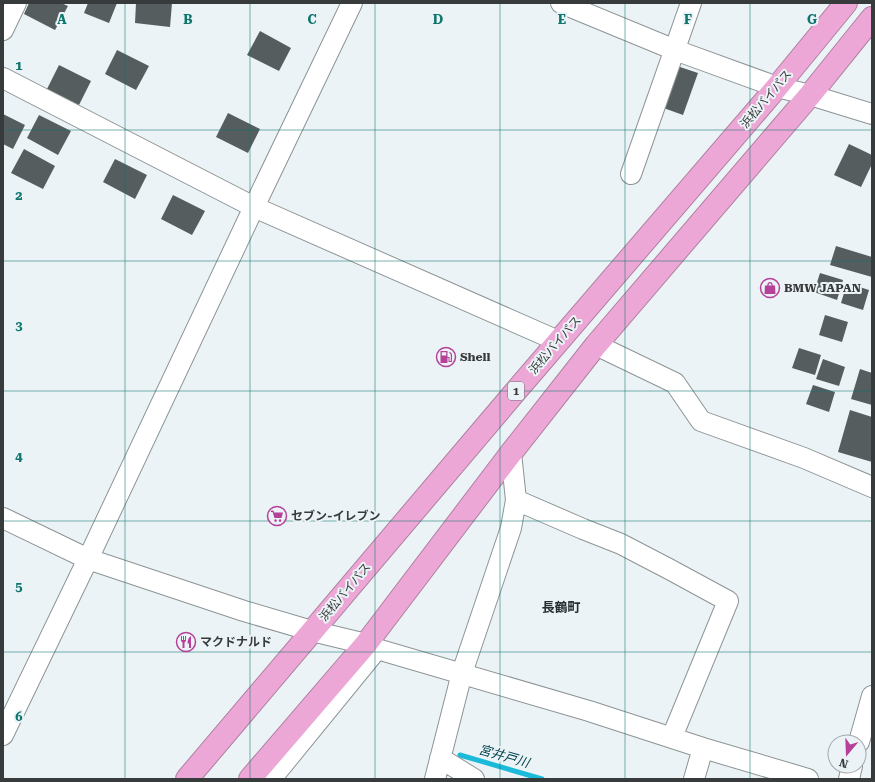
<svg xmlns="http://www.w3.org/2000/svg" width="875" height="782" font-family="'Roboto Serif','Noto Sans JP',serif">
<rect width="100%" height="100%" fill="#ebf3f6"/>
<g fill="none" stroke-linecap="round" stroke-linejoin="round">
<!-- stream -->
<path stroke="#1bbad8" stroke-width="5" d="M460,755l82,24"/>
</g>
<!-- building -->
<path fill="#565d5f" d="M29,3h32l7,3 -13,24 -31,-16z
M88,3h29l-8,20 -25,-10z
M136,3h36l-2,24 -35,-4z
M260,31l31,17 -12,23 -32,-16z
M117,50l32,16 -13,24 -31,-16z
M59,65l32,16 -12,24 -32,-16z
M674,65l24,8 -15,42 -25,-9z
M228,113l32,16 -12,24 -32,-16z
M3,114l22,11 -12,24 -10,-5z
M39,115l32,16 -13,24 -31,-17z
M849,144l23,11v9l-11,23 -27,-12z
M24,149l31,17 -12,23 -32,-16z
M115,159l32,16 -12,24 -32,-17z
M173,195l32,16 -13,24 -31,-16z
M836,246l36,11v20l-42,-12z
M820,273l23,7 -6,20 -23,-8z
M847,283l22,7 -6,20 -22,-7z
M825,315l23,7 -6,20 -23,-7z
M799,348l22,7 -6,20 -23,-7z
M823,359l22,8 -6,19 -23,-7z
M860,369l12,4v32l-21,-6z
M813,385l22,7 -6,20 -23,-8z
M850,410l22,7v45l-34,-10z"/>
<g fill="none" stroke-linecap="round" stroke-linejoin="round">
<!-- minor casing -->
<g stroke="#8d9496" stroke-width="22">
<path id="minor" d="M561,3l114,47 102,37 33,8 62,19
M3,30l13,-27
M3,78l251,129 304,134
M631,174l60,-171
M596,345l79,38 26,38 103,37 68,29
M516,500l67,29 38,15 48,25 59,32 -56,136
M3,518l85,41 156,52 68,20 54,13 11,5 212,62 114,37 105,31
M3,735l85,-176 166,-352 98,-204
M859,742l13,-46
M440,758l34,21
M271,779l106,-130
M435,779l27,-106 49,-145 5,-28 -5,-47
M694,779l9,-31
M849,779l3,-13"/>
</g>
<!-- highway casing -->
<g stroke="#ae81a0" stroke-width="24">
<path id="highway" d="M187,779l328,-387 262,-305 69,-84
M250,779l116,-135 145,-191 85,-108 214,-250 62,-77"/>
</g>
<!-- minor -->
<use href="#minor" stroke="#fff" stroke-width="20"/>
<!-- highway -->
<use href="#highway" stroke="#eda7d6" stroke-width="22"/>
</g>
<!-- grid -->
<path fill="none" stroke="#0f766e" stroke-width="1" stroke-opacity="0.55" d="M125,3v776M250,3v776M375,3v776M500,3v776M625,3v776M750,3v776M3,130h869M3,261h869M3,391h869M3,521h869M3,652h869"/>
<!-- icons -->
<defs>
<g id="shop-ring" transform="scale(1)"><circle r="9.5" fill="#ebf3f6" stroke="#b64198" stroke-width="1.5"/><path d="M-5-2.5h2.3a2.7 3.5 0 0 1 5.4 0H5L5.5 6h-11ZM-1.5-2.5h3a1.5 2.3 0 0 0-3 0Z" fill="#b64198"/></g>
<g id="fuel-ring" transform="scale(1)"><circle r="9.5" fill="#ebf3f6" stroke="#b64198" stroke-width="1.5"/><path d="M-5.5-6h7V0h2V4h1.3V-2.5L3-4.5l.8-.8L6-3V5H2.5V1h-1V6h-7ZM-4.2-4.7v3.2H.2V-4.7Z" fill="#b64198"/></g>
<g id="supermarket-ring" transform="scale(1)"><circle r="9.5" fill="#ebf3f6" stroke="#b64198" stroke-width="1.5"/><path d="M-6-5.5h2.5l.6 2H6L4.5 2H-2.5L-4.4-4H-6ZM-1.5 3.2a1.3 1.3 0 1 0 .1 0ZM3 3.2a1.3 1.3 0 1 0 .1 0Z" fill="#b64198"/></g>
<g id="restaurant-ring" transform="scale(1)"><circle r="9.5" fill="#ebf3f6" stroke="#b64198" stroke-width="1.5"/><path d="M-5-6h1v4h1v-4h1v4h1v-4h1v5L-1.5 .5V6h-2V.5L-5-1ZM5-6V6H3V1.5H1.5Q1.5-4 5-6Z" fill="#b64198"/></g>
</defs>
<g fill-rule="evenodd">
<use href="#shop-ring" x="770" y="288"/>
<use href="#fuel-ring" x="446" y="357"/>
<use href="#supermarket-ring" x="277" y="516"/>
<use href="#restaurant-ring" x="186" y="642"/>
</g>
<g text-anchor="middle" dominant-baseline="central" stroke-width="4" stroke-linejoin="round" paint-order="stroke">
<!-- shield labels -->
<rect fill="#ebf3f6" stroke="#6e7274" stroke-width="1" x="508" y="382" width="16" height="18" rx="3"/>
<g font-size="11" font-weight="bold" fill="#383b3c">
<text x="516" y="391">1</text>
</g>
<!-- street labels -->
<g font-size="12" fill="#383b3c" stroke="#ebf3f6">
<text transform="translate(766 99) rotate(-50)">浜松バイパス</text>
<text transform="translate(555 345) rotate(-49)">浜松バイパス</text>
<text transform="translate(345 592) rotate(-50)">浜松バイパス</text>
</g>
<!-- poi labels -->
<g font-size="12" font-weight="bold" fill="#383b3c" stroke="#ebf3f6" text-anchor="start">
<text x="784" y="288">BMW JAPAN</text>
<text x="460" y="357">Shell</text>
<text x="291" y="516">セブン-イレブン</text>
<text x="200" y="642">マクドナルド</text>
</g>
<!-- neighbourhood labels -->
<g font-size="13" font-weight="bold" fill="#282e30" stroke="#ebf3f6">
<text x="561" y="607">長鶴町</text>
</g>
<!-- water labels -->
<g font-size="13" font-style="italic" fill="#01434f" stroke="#ebf3f6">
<text transform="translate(504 756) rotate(16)">宮井戸川</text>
</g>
</g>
<g font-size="13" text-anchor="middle" font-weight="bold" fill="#0f766e" stroke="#ebf3f6" stroke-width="4" stroke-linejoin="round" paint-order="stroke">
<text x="62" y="24">A</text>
<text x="188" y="24">B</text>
<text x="312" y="24">C</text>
<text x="438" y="24">D</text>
<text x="562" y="24">E</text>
<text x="688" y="24">F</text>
<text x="812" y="24">G</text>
<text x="19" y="70">1</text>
<text x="19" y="200">2</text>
<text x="19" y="330">3</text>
<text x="19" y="461">4</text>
<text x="19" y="591">5</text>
<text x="19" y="721">6</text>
</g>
<!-- border -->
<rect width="875" height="782" fill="none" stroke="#383b3c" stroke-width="8"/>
<!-- north arrow -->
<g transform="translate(847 754) rotate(199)"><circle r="19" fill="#ebf3f6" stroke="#a3a9ac"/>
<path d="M0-3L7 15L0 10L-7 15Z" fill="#b64198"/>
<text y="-6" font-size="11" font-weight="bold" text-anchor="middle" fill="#383b3c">N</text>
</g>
</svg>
